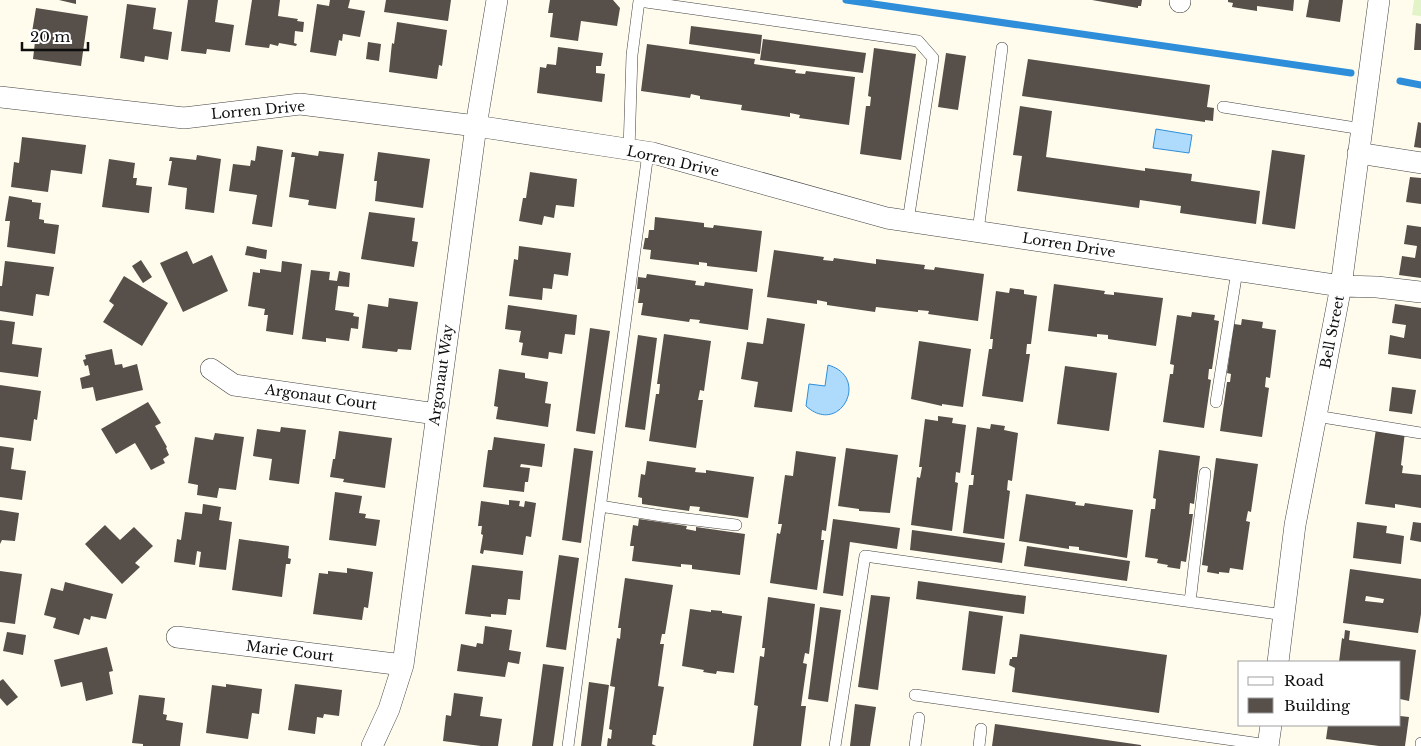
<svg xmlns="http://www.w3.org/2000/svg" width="1421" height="746" font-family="'Libre Baskerville',serif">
<rect width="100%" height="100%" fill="#fffcee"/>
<!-- pitch -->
<path fill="#e2f3c7" d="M1414,0h7v16l-9,-1z"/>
<!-- water -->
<path fill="#aedbfb" stroke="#2e8ed9" d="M1156,129l36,6 -3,18 -36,-5z
M828,365c43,12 12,72 -22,41l3,-22 16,2z"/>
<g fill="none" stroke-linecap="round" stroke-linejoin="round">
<!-- stream -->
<path stroke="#2e8ed9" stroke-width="7" d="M846,0l505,73
M1400,81l21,4"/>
</g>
<!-- building -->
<path fill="#574f49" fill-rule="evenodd" d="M59,0h17v4z
M188,0h30l-3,22 19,3 -4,27 -23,-3 -1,5 -25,-3z
M252,0h28l-2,16 20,3 -1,2 7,1 -1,10 -8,-1 -1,12 3,1 -1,2 -17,-3 -1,3 -8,-2 -1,4 -24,-3z
M330,0h20l-2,8 17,3 -5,26 -17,-3 -1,7 -3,-1 -3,16 -26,-4 7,-48 12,2z
M386,0h65l-3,21 -64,-9z
M550,0h63l7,8 -3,18 -36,-5 -3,20 -28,-4 3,-24h-5z
M1092,0h50l-1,6h-3v2z
M1228,0h66l-1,11 -36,-5v5l-25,-4 1,-4 -5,-1z
M1309,0h34l-3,22 -34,-5z
M127,4l29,4 -3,21 19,3 -4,28 -23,-4 -1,6 -24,-4z
M36,8l52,8 -7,50 -48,-7 3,-26 -4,-1z
M397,22l50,8 -5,36 -3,-1 -2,14 -48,-7 3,-29 2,1z
M1416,23l5,1v26h-7z
M691,26l71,9 -2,19 -71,-10z
M763,39l103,14 -3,20 -103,-13z
M368,42l13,2 -2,17 -13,-2z
M647,44l108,15 -1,5 42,6 -1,3 10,1 1,-3 49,6 -6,48 -50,-7 1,-3 -10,-2v4l-49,-7 1,-5 -42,-6v-3l-9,-2 -1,4 -49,-7z
M558,47l45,6 -2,13h-5v7l9,1 -3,28 -65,-9 3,-26 6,1 1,-4 9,1z
M874,48l42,6 -15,106 -41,-6 6,-48h4l1,-9 -3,-1z
M946,53l20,3 -8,54 -20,-3z
M1028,59l182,26 -3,22 7,1 -1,13 -8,-1v2l-183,-26z
M1020,106l32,5 -6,46 99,14v-3l47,6 -1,7 69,10 -4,33 -76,-11 1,-7 -41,-6 -1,8 -122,-17 5,-35 -9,-1z
M1418,122l3,1v25l-7,-1z
M22,137l64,8 -4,29 -31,-4 -3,22 -37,-5 3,-25 5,1z
M257,146l26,4 -11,77 -20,-3 5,-29 -28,-4 4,-27 17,2 1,-6 4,1z
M1272,150l33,5 -10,74 -33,-5z
M319,151l25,3 -8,55 -28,-4 1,-5 -20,-3 6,-40h-4l1,-5 26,4z
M378,152l52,7 -7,49 -48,-7 2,-20h-3z
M197,155l24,4 -7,54 -29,-4 2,-21 -19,-3 4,-24h-3l1,-4 26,3z
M109,159l26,4 -2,15h4l-1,7 16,2 -3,26 -47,-6z
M530,172l47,7 -3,28 -18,-2 -2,13 -10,-2 -2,9 -23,-4 4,-23h3z
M1410,177l11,1v26l-15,-2z
M9,196l23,4v2l9,1 -2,16 5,1v3l15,2 -4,29 -48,-7 3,-26h-5z
M369,212l46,6 -3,23 6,1 -4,25 -53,-8z
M655,217l49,6v4l9,1 1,-3 48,6 -5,41 -50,-6v-3l-8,-1v3l-49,-6 1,-9 -8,-1 2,-11h3l1,-8h5z
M1407,225l14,2v51l-22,-3 3,-19 13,2 2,-12 -13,-2z
M247,246l20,4 -1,9 -21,-4z
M519,246l52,7 -3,23 -14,-2 -2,15 -9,-1 -1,12 -33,-4 5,-37 4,1z
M774,250l50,7 -1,3 10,1 1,-3 42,6v-5l49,6 -1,4 10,1 1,-3 49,7 -6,47 -50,-7 1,-3 -11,-1v2l-42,-5 -1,5 -48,-7v-3l-10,-2v4l-50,-7z
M187,251l6,13 19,-9 16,36 -45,21 -23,-49z
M141,260l11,17 -9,6 -11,-17z
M5,261l49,6 -5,29 -13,-2 -3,22 -33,-5v-25h2z
M282,261l20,3 -9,71 -27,-4 2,-16h-4l1,-6 -17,-3 5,-34 7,1v-4l21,3z
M311,270l19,2 -1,8 8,1 2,-10 11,2 -1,14 -11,-1 -3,24 19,3 -1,3 6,1 -1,12 -7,-1 -2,13 -23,-3v4l-24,-3z
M647,274l49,7 -1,4 9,1 1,-4 48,7 -5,41 -49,-7 1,-3 -10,-1 -1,3 -48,-7 2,-12h-5l2,-14h-3l1,-12 8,1z
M124,276l44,27 -26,43 -39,-24 11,-17 -5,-4z
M1054,284l51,7 -1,3 10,1v-3l49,6 -7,48 -48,-7v-4l-11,-1v3l-49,-6z
M1010,288l14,2v4l13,2 -6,48h-4l-1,10h4l-7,48 -41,-6 7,-47h3l1,-10h-3l6,-48 13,2z
M389,298l29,4 -7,48 -13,-1 -1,3 -35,-4 6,-44 20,3z
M1395,304l26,4v51l-33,-5 2,-19 14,3 2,-13 -14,-2z
M508,305l69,10 -2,20 -10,-1 -3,20 -13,-2 -1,7 -27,-4 2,-12 -4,-1 2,-11 -16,-2z
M1192,312l23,3 -1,5 5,1 -7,48h-3l-1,10 3,1 -7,48 -41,-6 7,-48h3l1,-9 -4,-1 7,-49 14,2z
M767,318l38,6 -13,88 -38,-5 4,-25 -17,-3 6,-37 16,2z
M1242,319l21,3 -1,6 14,2 -6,48 -4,-1 -1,10 4,1 -7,49 -42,-6 7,-49h3l1,-8 -4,-1 7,-49 7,1z
M0,320l15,2 -3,22 30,4 -4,29 -38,-5z
M590,328l20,3 -15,103 -19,-3z
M664,334l47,7 -7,50 -4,-1 -2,10h5l-7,48 -47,-7 7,-47h3l1,-10h-3z
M638,335l19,3 -12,92 -20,-3z
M919,341l52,8 -8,58 -21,-3v2l-31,-7z
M112,349l3,16 7,-1 1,4 14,-4 6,26 -47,11 -3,-14 -11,2 -2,-11 10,-3 -2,-10 -3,1 -2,-6 3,-1 -1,-4z
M1065,366l52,7 -8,58 -52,-7z
M499,369l26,4v5l23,4 -3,21 6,1 -3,23 -52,-8 2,-12 -4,-1z
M0,385l41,6 -4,29 -3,-1 -3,22 -31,-4z
M1392,387l24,3 -4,24 -23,-3z
M148,402l13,21 -6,3 12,21 -1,1 3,7 -6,4 2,4 -14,7 -16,-27 -19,11 -15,-25z
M938,416l15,2 -1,5 14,2 -6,48 -4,-1 -1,10 3,1 -6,48 -41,-6 6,-48 3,1 2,-11h-3l6,-48 13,2z
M991,424l14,2 -1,4 14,3 -6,48 -4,-1 -1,10 3,1 -6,48 -41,-6 6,-48h4l1,-10h-3l6,-48 13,2z
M281,427l25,3 -7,54 -30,-4 3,-21 -19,-3 4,-27 23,3z
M1376,429l29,3 -4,33 2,1 -1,7 19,2v33l-26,-4v4l-30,-4z
M339,431l53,7 -7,50 -42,-6 1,-3 -14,-2 3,-18h2z
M215,433l29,4 -8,53 -17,-2 -2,10 -20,-3 1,-10 -10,-2 7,-46 18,3z
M494,437l51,7 -3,23 -21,-3 -1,3 10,1 -2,14h-3l-1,10 -41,-5 5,-37h4z
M0,446l14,2 -3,21 15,2 -4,29 -22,-3z
M574,448l19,3 -12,92 -19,-3z
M846,448l52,7 -8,58 -31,-2v-2l-21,-3z
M1159,450l41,6 -6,48 -4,-1 -1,11h4l-7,48 -5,-1 -1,8 -13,-2 1,-2 -11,-2 1,-4 -13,-2 6,-48h4l1,-10 -3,-1z
M796,451l40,6 -10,74 -4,-1 -1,10h3l-7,50 -47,-7 7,-50 3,1 2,-10h-4l7,-49 8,1z
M1216,458l42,6 -7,48 -3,-1 -2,10 4,1 -7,48 -13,-2 -1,5 -10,-1v2l-12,-2 1,-6 -6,-1z
M647,461l49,7 -1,4 11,1v-3l48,7 -6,41 -49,-7 1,-4 -10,-1 -1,5 -47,-7v-6l-4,-1 3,-23 4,1z
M335,492l27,4 -3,17 7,1 -1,4 15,2 -4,26 -47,-6z
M1026,494l50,8 -1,3 9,1 1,-3 48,7 -6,48 -48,-8v-3l-10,-1v3l-50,-8z
M509,500l11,1 -1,5 5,1 1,-6 11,2 -5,34 -5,-1 -3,19 -39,-5 -1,4 -3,-1 3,-18 -2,-1 1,-8h-4l3,-25 28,4z
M203,504l18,3 -2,13 13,2 -6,48 -27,-3 2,-15 -4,-1 -2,14 -21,-3 3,-23 4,1 4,-28 17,2z
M0,510l19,3 -4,28 -13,-1 -2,4z
M639,519l48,7 -1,3 10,2v-4l49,7 -5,41 -48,-6v-4l-11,-1v3l-49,-6 2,-15h-4l3,-21 5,1z
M833,519l67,9 -3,21 -47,-7 -7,54 -20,-3z
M1357,522l30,4 -1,7 18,3 -3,28 -48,-6z
M1413,522l8,1v19l-11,-2z
M105,525l15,15 14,-13 19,19 -18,17 5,4 -18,17 -37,-40z
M912,530l93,13 -3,20 -92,-13z
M239,539l50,7 -1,12 3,1 -1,5h-4l-4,33 -50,-7z
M1027,546l103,15 -3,20 -103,-15z
M559,555l20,3 -13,92 -20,-3z
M472,565l51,6 -3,29 -12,-1 -2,16 -15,-1v3l-26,-3z
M347,568l26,4 -5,36 -4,-1 -2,13 -49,-6 6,-41 9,1v-3l19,2z
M1350,569l71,10v35l-3,19 -75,-10zM1366,596l18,3 -1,4 -18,-2z
M0,571l22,3 -7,50 -15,-2z
M625,578l48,7 -8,49h-3l-2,10h4l-6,42 6,1 -8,48h-3l-1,9 4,2h-49l1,-8 3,1 1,-9 -3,-1 6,-42 -5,-1 7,-48 3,1 1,-11h-3z
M918,581l108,15 -2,18 -108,-15z
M65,582l48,12 -7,25 -15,-3 -1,4 -6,-2 -5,17 -26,-7 3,-10 -12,-3 7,-27 12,3z
M871,595l19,2 -12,93 -20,-3z
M768,597l47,7 -6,50 -4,-1 -2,10 4,1 -6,42h5l-5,40h-48l5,-40 -4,-1 6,-49 4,1 1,-9h-3z
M820,607l21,3 -13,92 -20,-3z
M690,609l21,3v-2l11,1v2l20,3 -8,57 -17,-2 -1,3 -13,-2 1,-2 -22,-4z
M969,611l34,5 -8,58 -33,-4z
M485,626l27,4 -3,20 12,2 -2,12 -11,-2 -3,15 -48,-6 4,-27 15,3 1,-4 6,1z
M1345,630l5,1 -1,9 67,10 -7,51 -9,-2v-37h-61l3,-24 2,1z
M7,632l19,3 -3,20 -20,-4z
M1020,634l147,21 -8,58 -147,-21 3,-24 -6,-3 1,-6h2v-2h5z
M107,647l6,24 -4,1 4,22 -27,7 -4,-19 -21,5 -7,-27z
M543,664l21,3 -11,79h-21z
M3,679l15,18 -11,9 -7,-8v-17z
M589,682l20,3 -8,61h-20z
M226,684l36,5 -3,25 -7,-1 -4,26 -42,-6 6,-48 14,2z
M295,684l47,6 -3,26 -15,-2 -1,4 -6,-1 -2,17 -27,-4z
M454,693l29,4 -3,19 22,3 -4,27h-17l-38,-5 3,-26 5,1z
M139,695l26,3 -2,16 4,1 -1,5 17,3 -3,23h-37v-2l-11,-1z
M855,704l21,3 -6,39h-20z
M1400,716l9,1 -4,29h-26l-53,-7 2,-14h72z
M995,724l146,21v1h-149z"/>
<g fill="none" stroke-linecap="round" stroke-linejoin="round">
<!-- lane casing -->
<g stroke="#414141" stroke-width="12">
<path id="lane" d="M1223,107l139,22
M629,150l3,-95 7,-54 279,40 15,17 -25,163
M978,231l24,-183
M1216,402l21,-131
M1316,416l105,17
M600,506l62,10 74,9
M1190,602l15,-129
M915,695l353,50
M568,746l80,-593
M835,746l30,-190 419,59
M915,746l4,-28
M979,746l2,-17
M1421,746v-3"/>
</g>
<!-- street casing -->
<g stroke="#414141" stroke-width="22">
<path id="street" d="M1180,2v-2
M0,97l184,21 116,-14 176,22 177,27 234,65 454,68 36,1 44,5
M1358,153l63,10
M211,369l23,16 202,29
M177,637l226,28
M1278,662l17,-137 46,-239 38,-286
M372,746l17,-37 14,-44 73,-539 21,-126
M1268,746l3,-21"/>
</g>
<!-- lane -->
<use href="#lane" stroke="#fff" stroke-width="11"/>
<!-- street -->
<use href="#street" stroke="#fff" stroke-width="21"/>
</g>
<g text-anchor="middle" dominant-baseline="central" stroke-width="5" stroke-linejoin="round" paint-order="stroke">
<!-- street labels -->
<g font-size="14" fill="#0e0e0e" stroke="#fff">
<text transform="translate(258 110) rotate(-5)">Lorren Drive</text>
<text transform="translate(673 161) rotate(13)">Lorren Drive</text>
<text transform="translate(1069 245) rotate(9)">Lorren Drive</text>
<text transform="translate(1332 332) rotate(-79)">Bell Street</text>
<text transform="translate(441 375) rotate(-82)">Argonaut Way</text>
<text transform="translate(321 397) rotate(8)">Argonaut Court</text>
<text transform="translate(290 651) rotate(7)">Marie Court</text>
</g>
</g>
<!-- legend -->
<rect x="1238" y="661" width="162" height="65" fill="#ffffff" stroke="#9f9f9f"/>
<rect x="1248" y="677" width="25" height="8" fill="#ffffff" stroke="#9f9f9f"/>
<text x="1284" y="686" font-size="15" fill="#0e0e0e">Road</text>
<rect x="1248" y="698" width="25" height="15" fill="#574f49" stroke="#9f9f9f"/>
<text x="1284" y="711" font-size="15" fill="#0e0e0e">Building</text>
<!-- scale -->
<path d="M22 42v8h66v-8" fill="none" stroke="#0e0e0e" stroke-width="2.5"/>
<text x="30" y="42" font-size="15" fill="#0e0e0e" stroke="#ffffff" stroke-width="4" paint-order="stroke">20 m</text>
</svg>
